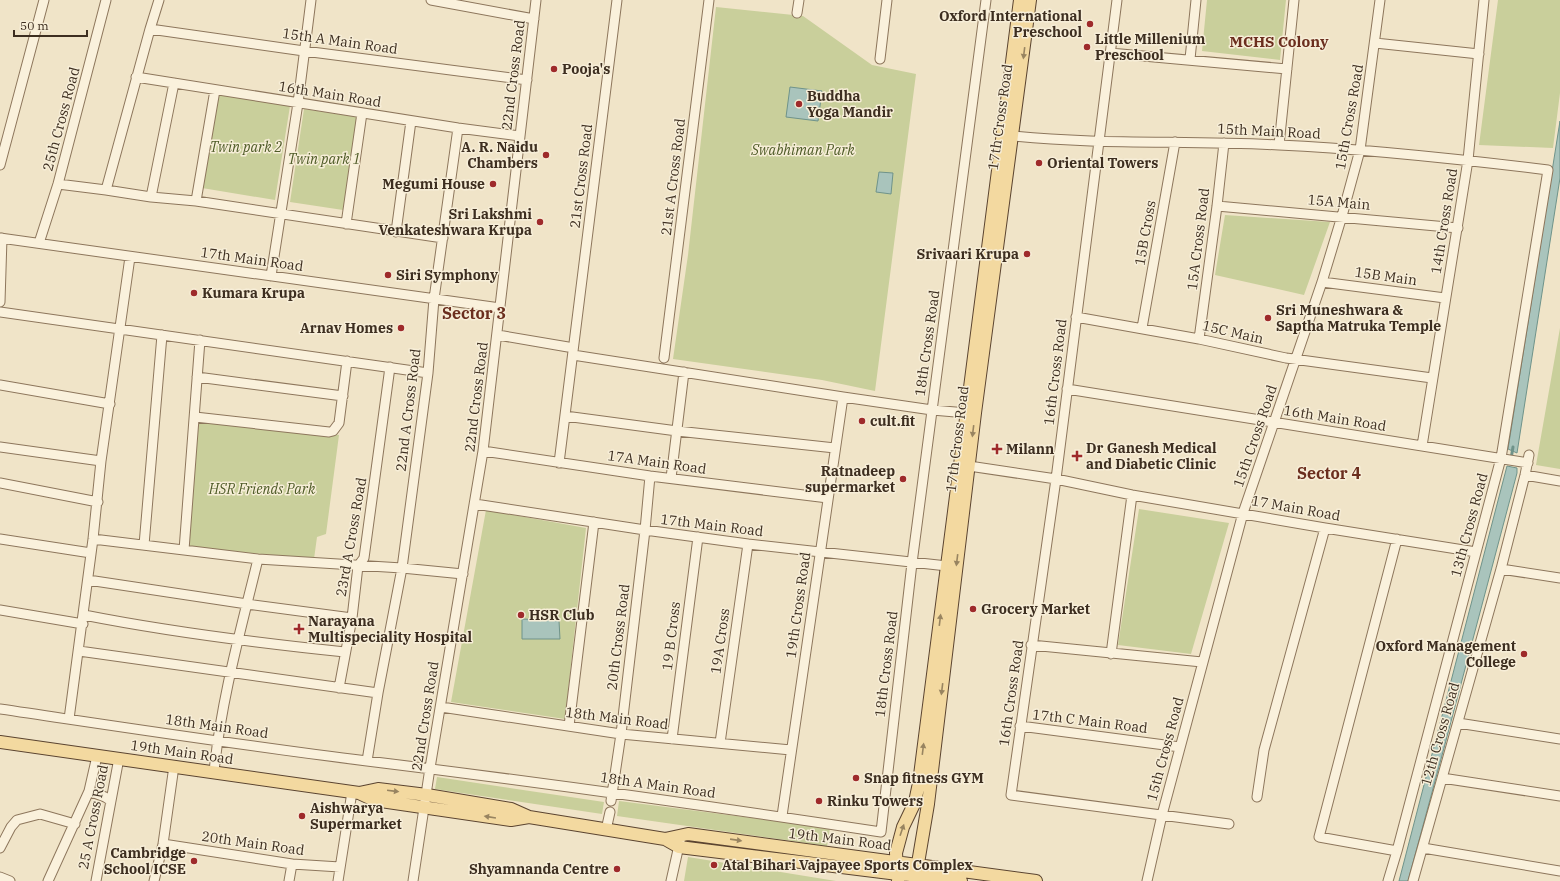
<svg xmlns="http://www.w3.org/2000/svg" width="1560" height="881" font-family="'IBM Plex Serif',serif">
<rect width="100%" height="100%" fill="#f0e4c8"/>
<!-- green -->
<path fill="#c9cf9b" d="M1207,0h79l-6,60 -78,-9z
M1498,0h62v93l-7,55 -74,-3z
M716,7l87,9 69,49 44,9 -41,317 -53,-11 -149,-21 15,-104z
M217,94l73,12 -15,94 -73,-12z
M304,109l54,8 -15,93 -53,-8z
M1225,215l105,7 -26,73 -89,-20z
M1560,328v141l-24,-4z
M199,414l140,21 -13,99 -9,3 -3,22 -126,-12z
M1139,509l90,14 -38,131 -73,-9z
M486,510l100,18 -21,191 -114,-17z
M437,777l167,25 -2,12 -167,-25z
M619,801l211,27 -3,18 -210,-30z
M688,857l148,24h-152z"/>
<!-- water -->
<path fill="#a9c4bc" stroke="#6f938a" d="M790,87l32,4 -4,30 -32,-4z
M1560,121v57l-43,275 -9,-4z
M879,172l14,1 -2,21 -15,-2z
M1507,466l10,2v5l-73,275 -36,133h-9z
M552,614h4l3,7 1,18h-38v-20l25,1 1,-4z"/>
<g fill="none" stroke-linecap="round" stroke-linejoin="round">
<!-- stream -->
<path stroke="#6f938a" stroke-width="3" d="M1511,459l2,-12"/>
<!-- minor casing -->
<g stroke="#8d765c" stroke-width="11">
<path id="minor" d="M159,0l-9,29 -44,161 45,7 45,4 247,37
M431,0l103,19
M1117,0l-61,479 -45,316 218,29
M797,13l2,-13
M150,29l154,22 223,29
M1375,43l104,11
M1110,53l177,16
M880,59l7,-59
M1190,59l6,-59
M136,77l322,51 62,8
M1013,136c88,9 178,4 266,9 90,4 180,14 269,25l-47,288 -104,393 -9,30
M1279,145l15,-145
M0,165l44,-165
M58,184l48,6
M151,197l23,-114
M196,201l19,-111
M1217,206l241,22
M346,224l16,-111
M396,232l15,-111
M0,238l500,70
M39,243l19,-59 48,-184
M271,276l27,-173 13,-103
M1322,282l123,16
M0,302l2,-64
M0,312l428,61
M1076,317l123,22 87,19 146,20
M1142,328l33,-186
M498,335l70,12
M1199,339l18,-133 7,-63
M573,355l270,42 89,13 35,3
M664,358l45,-358
M197,377l146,19
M0,385l110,19
M1067,389l461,74
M565,416l112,15 158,17
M195,417l134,15 4,-1 6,-8 8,-62
M1422,446l46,-286 16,-160
M0,447l101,14
M483,451l167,25 178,22
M559,463l58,-463
M969,466l87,13 76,16 193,33 151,24
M1525,475l35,6
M671,478l13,-106
M0,483l98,19
M475,504l170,26 103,14 199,22
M0,539l91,14
M93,539l165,20 144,9 61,6
M1397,539l-78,298 78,14
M144,545l18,-210
M184,550l16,-210
M1501,569l59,9
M88,580l159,24 105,14
M0,610l83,14
M84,615c86,17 174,28 261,37
M1031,645l171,17
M79,651l299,42 -11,68
M1111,654l21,-159
M339,688l13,-70 6,-52 6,-8 26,-191
M378,693l24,-125 26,-195 6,-74 24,-171
M441,707l180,27 170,16
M0,709c122,18 245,37 367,52 172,21 343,45 514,71l31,-269 74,-563
M69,719l24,-180 8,-78 29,-204
M1458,723l102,16
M569,726l25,-204
M1020,726l160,21
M672,739l26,-202
M720,743l28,-199
M214,772c7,-72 27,-143 44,-213
M1442,778l118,18
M89,791l16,6 6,4
M1257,797l7,-47 61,-222
M611,801l10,-67 24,-204 5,-54
M782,816l61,-419
M606,830l4,-18
M163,844l129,20 48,3
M0,848l11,-21 6,-7 23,-6 35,10
M1423,848l137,23
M0,877l10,4
M48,881l41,-90 8,-35
M96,881l23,-123
M154,881l9,-37 11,-78
M289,881l3,-17
M338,881l14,-89
M413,881l17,-113 53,-317 53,-451
M671,881l9,-40
M1147,881l15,-66 81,-302 79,-231 20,-66 18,-66 20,-150
M1413,881l88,-312 24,-94 4,-20"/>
</g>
<!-- major casing -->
<g stroke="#5b4430" stroke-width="14">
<path id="major" d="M0,742l359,51 15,7 137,20 18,-3
M359,793l19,-4 49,6 84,14 18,8 136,22 23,-5 348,47
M665,839l14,8 219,27 36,3 27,4
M898,881l-2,-28 7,-26 12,-25 4,-19 101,-783
M915,881l13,-77 47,-391 55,-413"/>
</g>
<!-- minor -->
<use href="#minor" stroke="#faf1dc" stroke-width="9"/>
<!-- major -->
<use href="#major" stroke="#f3d9a0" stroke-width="12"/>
</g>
<!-- one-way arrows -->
<defs><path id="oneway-solid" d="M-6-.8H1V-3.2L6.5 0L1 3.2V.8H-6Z"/></defs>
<g fill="#988460">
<use href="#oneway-solid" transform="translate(1024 53) rotate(97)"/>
<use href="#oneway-solid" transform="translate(973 431) rotate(97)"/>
<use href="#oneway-solid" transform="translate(957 560) rotate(97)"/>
<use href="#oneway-solid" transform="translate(940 620) rotate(-83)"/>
<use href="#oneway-solid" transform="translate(942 689) rotate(97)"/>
<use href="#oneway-solid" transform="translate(923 749) rotate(-83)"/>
<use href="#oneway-solid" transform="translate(393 791) rotate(7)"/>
<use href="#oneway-solid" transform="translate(490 817) rotate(-171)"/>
<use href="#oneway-solid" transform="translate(902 830) rotate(-71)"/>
<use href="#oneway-solid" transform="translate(736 840) rotate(8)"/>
</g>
<!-- markers -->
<g fill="#9e2a2b" stroke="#f7eed8" stroke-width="1.5">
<circle cx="1090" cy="24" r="4"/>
<circle cx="1087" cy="47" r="4"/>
<circle cx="554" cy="69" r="4"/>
<circle cx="799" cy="104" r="4"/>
<circle cx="546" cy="155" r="4"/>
<circle cx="1039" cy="163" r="4"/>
<circle cx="493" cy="184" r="4"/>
<circle cx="540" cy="222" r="4"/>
<circle cx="1027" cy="254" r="4"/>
<circle cx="388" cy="275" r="4"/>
<circle cx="194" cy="293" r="4"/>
<circle cx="1268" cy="318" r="4"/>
<circle cx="401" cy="328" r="4"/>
<circle cx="862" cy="421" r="4"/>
<path d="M995 443h4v4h4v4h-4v4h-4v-4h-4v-4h4z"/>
<path d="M1075 450h4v4h4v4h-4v4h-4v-4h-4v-4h4z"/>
<circle cx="903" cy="479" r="4"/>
<circle cx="973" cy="609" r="4"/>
<circle cx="521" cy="615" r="4"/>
<path d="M297 623h4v4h4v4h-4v4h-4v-4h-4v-4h4z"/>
<circle cx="1524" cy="654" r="4"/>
<circle cx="856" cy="778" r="4"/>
<circle cx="819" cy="801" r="4"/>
<circle cx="302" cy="816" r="4"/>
<circle cx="194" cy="861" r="4"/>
<circle cx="714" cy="865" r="4"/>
<circle cx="617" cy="869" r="4"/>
</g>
<g text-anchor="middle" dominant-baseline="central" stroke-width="3" stroke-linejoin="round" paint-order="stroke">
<!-- poi labels -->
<g font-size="14" font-weight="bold" fill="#3d2e20" stroke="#f7eed8" text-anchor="start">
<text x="1082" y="16" text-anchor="end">Oxford International<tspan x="1082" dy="16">Preschool</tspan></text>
<text x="1095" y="39">Little Millenium<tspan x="1095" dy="16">Preschool</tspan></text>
<text x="562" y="69">Pooja's</text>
<text x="807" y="96">Buddha<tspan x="807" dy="16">Yoga Mandir</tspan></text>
<text x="538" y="147" text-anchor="end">A. R. Naidu<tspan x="538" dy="16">Chambers</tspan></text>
<text x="1047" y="163">Oriental Towers</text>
<text x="485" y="184" text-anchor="end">Megumi House</text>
<text x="532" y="214" text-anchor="end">Sri Lakshmi<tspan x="532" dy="16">Venkateshwara Krupa</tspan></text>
<text x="1019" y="254" text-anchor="end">Srivaari Krupa</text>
<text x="396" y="275">Siri Symphony</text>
<text x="202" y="293">Kumara Krupa</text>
<text x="1276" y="310">Sri Muneshwara &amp;<tspan x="1276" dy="16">Saptha Matruka Temple</tspan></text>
<text x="393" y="328" text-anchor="end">Arnav Homes</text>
<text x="870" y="421">cult.fit</text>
<text x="1086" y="448">Dr Ganesh Medical<tspan x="1086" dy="16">and Diabetic Clinic</tspan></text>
<text x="1006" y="449">Milann</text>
<text x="895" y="471" text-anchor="end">Ratnadeep<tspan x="895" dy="16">supermarket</tspan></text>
<text x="981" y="609">Grocery Market</text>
<text x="529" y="615">HSR Club</text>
<text x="308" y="621">Narayana<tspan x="308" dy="16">Multispeciality Hospital</tspan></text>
<text x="1516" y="646" text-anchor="end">Oxford Management<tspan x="1516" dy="16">College</tspan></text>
<text x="864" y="778">Snap fitness GYM</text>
<text x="827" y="801">Rinku Towers</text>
<text x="310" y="808">Aishwarya<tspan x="310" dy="16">Supermarket</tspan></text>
<text x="186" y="853" text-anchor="end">Cambridge<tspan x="186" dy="16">School ICSE</tspan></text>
<text x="722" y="865">Atal Bihari Vajpayee Sports Complex</text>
<text x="609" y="869" text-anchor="end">Shyamnanda Centre</text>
</g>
<!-- street labels -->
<g font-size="14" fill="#3d2e20" stroke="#f7eed8">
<text transform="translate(340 41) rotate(8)">15th A Main Road</text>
<text transform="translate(513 75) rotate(-83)">22nd Cross Road</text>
<text transform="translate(330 94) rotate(9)">16th Main Road</text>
<text transform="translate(1000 117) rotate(-82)">17th Cross Road</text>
<text transform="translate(1349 117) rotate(-80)">15th Cross Road</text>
<text transform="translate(61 119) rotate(-75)">25th Cross Road</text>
<text transform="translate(1269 131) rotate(3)">15th Main Road</text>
<text transform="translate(581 176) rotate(-83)">21st Cross Road</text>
<text transform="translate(673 177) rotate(-83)">21st A Cross Road</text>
<text transform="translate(1339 202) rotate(5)">15A Main</text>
<text transform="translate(1444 221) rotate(-81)">14th Cross Road</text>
<text transform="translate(1145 233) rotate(-80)">15B Cross</text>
<text transform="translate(1198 239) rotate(-83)">15A Cross Road</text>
<text transform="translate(252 259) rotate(8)">17th Main Road</text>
<text transform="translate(1386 276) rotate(8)">15B Main</text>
<text transform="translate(1233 332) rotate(13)">15C Main</text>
<text transform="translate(927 343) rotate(-82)">18th Cross Road</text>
<text transform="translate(1055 372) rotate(-83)">16th Cross Road</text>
<text transform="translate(476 397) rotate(-83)">22nd Cross Road</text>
<text transform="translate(408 410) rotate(-83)">22nd A Cross Road</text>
<text transform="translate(1335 418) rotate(9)">16th Main Road</text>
<text transform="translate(1255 436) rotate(-71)">15th Cross Road</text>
<text transform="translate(957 439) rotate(-83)">17th Cross Road</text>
<text transform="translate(657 462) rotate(8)">17A Main Road</text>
<text transform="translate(1296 508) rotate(10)">17 Main Road</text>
<text transform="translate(712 525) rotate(7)">17th Main Road</text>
<text transform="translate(1469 525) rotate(-75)">13th Cross Road</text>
<text transform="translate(351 537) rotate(-80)">23rd A Cross Road</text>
<text transform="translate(798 605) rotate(-82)">19th Cross Road</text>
<text transform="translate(671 636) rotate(-83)">19 B Cross</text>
<text transform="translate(618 637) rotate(-83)">20th Cross Road</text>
<text transform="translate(720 641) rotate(-82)">19A Cross</text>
<text transform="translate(886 664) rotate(-83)">18th Cross Road</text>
<text transform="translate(1011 693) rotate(-82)">16th Cross Road</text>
<text transform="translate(425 716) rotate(-81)">22nd Cross Road</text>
<text transform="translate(617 718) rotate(7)">18th Main Road</text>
<text transform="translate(1090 721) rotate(7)">17th C Main Road</text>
<text transform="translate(217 726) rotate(8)">18th Main Road</text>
<text transform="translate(1440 734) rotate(-74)">12th Cross Road</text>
<text transform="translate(1165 749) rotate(-75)">15th Cross Road</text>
<text transform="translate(182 752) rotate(8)">19th Main Road</text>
<text transform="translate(658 785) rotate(8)">18th A Main Road</text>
<text transform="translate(93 817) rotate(-79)">25 A Cross Road</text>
<text transform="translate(840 839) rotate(7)">19th Main Road</text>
<text transform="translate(253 843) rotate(8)">20th Main Road</text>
</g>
<!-- park labels -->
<g font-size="14" font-style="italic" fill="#4d5a26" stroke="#f7eed8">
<text x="246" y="147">Twin park 2</text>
<text x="803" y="150">Swabhiman Park</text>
<text x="324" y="159">Twin park 1</text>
<text x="262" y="489">HSR Friends Park</text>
</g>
<!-- neighbourhood labels -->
<g font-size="15" font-weight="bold" fill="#6b2e1e" stroke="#f7eed8">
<text x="1279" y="41">MCHS Colony</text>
</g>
<!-- quarter labels -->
<g font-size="16" font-weight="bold" fill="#6b2e1e" stroke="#f7eed8">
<text x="474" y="313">Sector 3</text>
<text x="1329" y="473">Sector 4</text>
</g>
</g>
<!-- scale -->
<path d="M14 30v6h73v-6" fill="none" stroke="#3d2e20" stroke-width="2"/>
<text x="20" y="30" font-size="12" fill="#3d2e20" stroke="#f7eed8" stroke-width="3" paint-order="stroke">50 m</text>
</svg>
